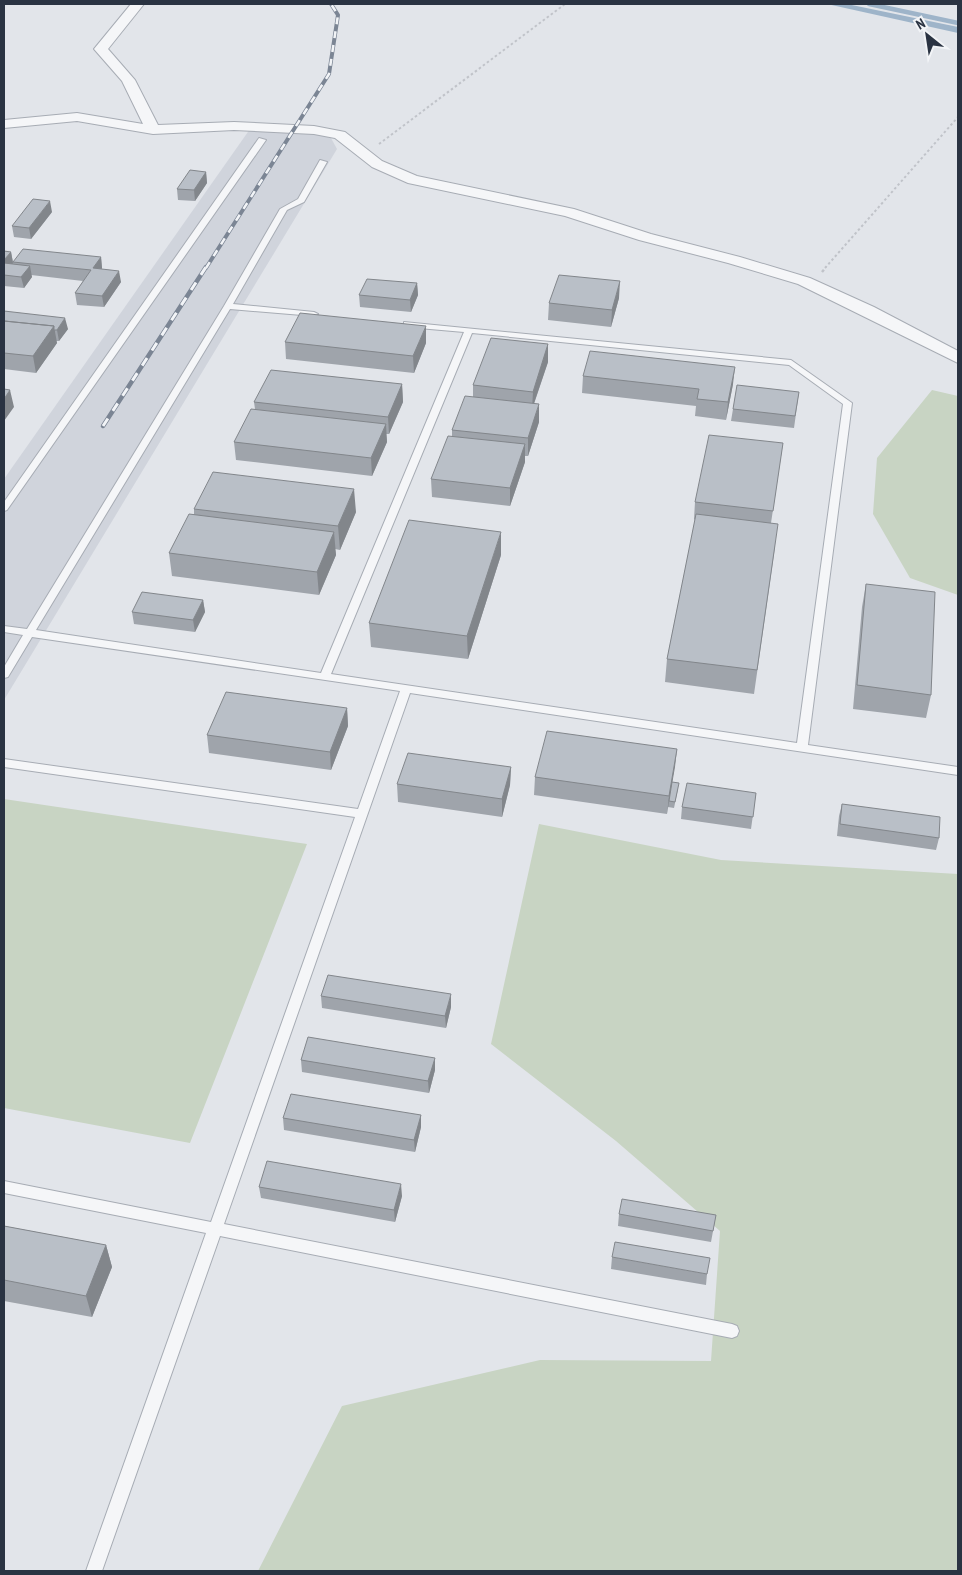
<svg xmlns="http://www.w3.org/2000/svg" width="962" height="1575" font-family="'PT Sans Narrow',sans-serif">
<rect width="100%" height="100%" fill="#e2e5ea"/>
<!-- built -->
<path fill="#d0d4dc" d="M250,129l62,3 19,6 6,11 -333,551v-221z"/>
<!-- green -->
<path fill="#c8d4c3" d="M932,390l26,6v199l-48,-17 -37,-64 4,-56z
M4,799l303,45 -117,299 -186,-35z
M539,824l182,36 237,14v697h-700l84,-165 198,-46 171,1 9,-130 -104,-90 -125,-97z"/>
<!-- water -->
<path fill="#9eb4c9" d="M827,4h20l111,23v6z"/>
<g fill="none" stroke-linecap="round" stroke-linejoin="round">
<!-- stream -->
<path stroke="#9eb4c9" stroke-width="4.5" d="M869,4l89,19"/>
<!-- lane casing -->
<g stroke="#a7acb4" stroke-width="2">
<path id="lane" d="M259,138l7,2 -259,370 -3,1v-9z
M320,160l7,2 -23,40 -17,8 -54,94 81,8 4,2 -4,2 -84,-7 -194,321 285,43 143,-341 -57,-5 -3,-1v-4l387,38 61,43 -44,342 150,22v8l-548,-82 -186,531 508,100 5,2 2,5 -2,5 -5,2 -512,-102 -118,335h-16l120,-338 -202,-40v-12l207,41 144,-405 -351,-50v-8l354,50 42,-118 -368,-54 -24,40 -4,1v-11l19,-32 -19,-3v-6l23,3 197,-323 56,-97 18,-10zM472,333l317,32 54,39 -46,339 -466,-69z"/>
</g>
<!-- street casing -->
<g stroke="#a7acb4" stroke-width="2">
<path id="street" d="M131,4h13l-36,45 27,31 23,45 76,-3 80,4 31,6 37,29 35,15 157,33 77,25 89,23 70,21 64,29 84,44v12l-160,-79 -70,-21 -89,-23 -74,-24 -157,-33 -36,-16 -37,-29 -21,-4 -80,-4 -81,4 -76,-13 -73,7v-8l73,-7 66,11 -21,-43 -28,-32z"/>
</g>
<!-- path-far1 -->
<path stroke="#c0c3c9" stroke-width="2" stroke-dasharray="2.5 2.5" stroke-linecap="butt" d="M379,144l186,-140
M825,268l133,-151"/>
<!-- path -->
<path stroke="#c0c3c9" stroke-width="2.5" stroke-dasharray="3 3" stroke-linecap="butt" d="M822,272l4,-5"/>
<!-- lane -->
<use href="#lane" fill="#f5f6f8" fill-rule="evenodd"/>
<!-- street -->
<use href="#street" fill="#f5f6f8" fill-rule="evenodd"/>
<!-- rail-far1 casing -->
<g stroke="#7b8594" stroke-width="4">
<path id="rail-far1" d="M206,268l123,-194 9,-59 -7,-11"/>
</g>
<!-- rail casing -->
<g stroke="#7b8594" stroke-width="4.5">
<path id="rail" d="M103,426l103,-159"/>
</g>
<!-- rail-far1 -->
<use href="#rail-far1" stroke="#f2f4f7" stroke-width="2.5" stroke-dasharray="7" stroke-linecap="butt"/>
<!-- rail -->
<use href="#rail" stroke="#f2f4f7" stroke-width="3" stroke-dasharray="9" stroke-linecap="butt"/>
</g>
<!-- wall -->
<path fill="#9fa4ab" d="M206,172l1,11 -12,18 -17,-1 -1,-11z
M52,212l-21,27 -17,-2 -2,-11z
M4,251l7,1 2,10 88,-5 1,11v1l19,13 -17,25 -27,-2 -2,-12 8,-12 -52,-6 1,2 -8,11 -20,-2z
M417,283l1,12 -7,17 -51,-5 -1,-12z
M619,298l-8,29 -63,-7 1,-17z
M4,311l64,18 -9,12h-3l1,2 -21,30 -32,-4z
M285,342l141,1 -12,30 -128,-14z
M548,344v18l-14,42 5,18 -11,34h-3v6l-15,44 -78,-9 -1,-18 21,-43v-6l21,-33v-12z
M583,376l150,8 -7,36 -31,-4 1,-10 -114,-13z
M402,384l1,18 -14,32h-3l1,8 -15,34 -136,-16 -2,-18 21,-33 -1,-7z
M799,392l-5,36 -63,-7 2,-12z
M783,443l-12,80 4,24 -21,147 -89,-12 2,-23 28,-139 -1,-1 1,-17z
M194,509l162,3 -16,38 -5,-1 1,6 -17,40 -147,-19 -3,-23 25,-38z
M501,555l-33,104 -97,-12 -2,-24z
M866,584l65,111 -5,23 -73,-9 9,-102z
M203,600l2,12 -10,20 -61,-8 -2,-12z
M347,708l1,18 -17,44 -122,-17 -2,-18z
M677,749l-5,33 6,7 -4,19 -6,-1 -1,7 -133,-19 1,-18z
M511,767l-1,18 -8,32 -104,-15 -1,-18z
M756,793l-5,36 -70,-10 1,-12z
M842,804l97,34 -3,12 -99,-14 2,-20z
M321,996l130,11 -5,21 -124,-20z
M435,1058v12l-6,23 -127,-21 -1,-12z
M421,1115v12l-6,25 -131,-22 -1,-12z
M259,1187l143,9 -7,26 -134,-24z
M619,1214l97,1 -5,27 -93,-16z
M4,1226l102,19 6,22 -20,50 -88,-16z
M612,1257l95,17 -1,11 -95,-16z"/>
<!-- shaded-wall -->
<path fill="#82868b" d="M206,172l1,11 -12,18 -1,-11z
M50,201l2,11 -21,27 -2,-11z
M11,252l2,11 -7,9 -2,-12z
M101,257l1,11 -8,11 -1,-11z
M30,266l2,11 -8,11 -3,-11z
M119,271l2,11 -17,25 -2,-11z
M620,281l-1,17 -8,29 1,-17z
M417,283l1,12 -7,17 -1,-12z
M65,318l3,11 -9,12 -2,-11z
M54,326l3,17 -21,30 -3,-17z
M426,326v17l-12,30 -1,-17z
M548,344v18l-16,47 1,-17z
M735,367l-2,17 -7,36 2,-18z
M402,384l1,18 -14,32 -1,-17z
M10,390l4,17 -10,14v-22z
M539,404v18l-11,34v-18z
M386,424l1,18 -15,34 -1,-18z
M525,444v18l-15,44v-18z
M354,489l2,23 -16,38 -2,-24z
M334,532l2,23 -17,40 -2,-23z
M501,532v23l-33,104 -1,-23z
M203,600l2,12 -10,20 -2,-12z
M347,708l1,18 -17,44 -1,-18z
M677,749l-2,18 -8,47 2,-18z
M511,767l-1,18 -8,32v-18z
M451,994v13l-5,21 -1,-12z
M435,1058v12l-6,23 -1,-12z
M421,1115v12l-6,25 -1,-12z
M401,1184l1,12 -7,26 -1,-12z
M106,1245l6,22 -20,50 -6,-21z"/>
<!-- building -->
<path fill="#b9bfc7" stroke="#82868b" d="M190,170l16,2 -12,18 -17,-1z
M33,199l17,2 -21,27 -17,-2z
M23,249l78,8 -8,11 26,3 -17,25 -27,-3 16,-23 -78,-8z
M4,251l7,1 -7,8z
M4,263l26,3 -9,11 -17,-2z
M559,275l61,6 -8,29 -63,-7z
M367,279l50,4 -7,17 -51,-5z
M4,311l61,7 -8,12h-3v-4l-50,-5z
M300,313l126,13 -13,30 -128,-14z
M4,321l50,5 -21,30 -29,-3z
M491,338l57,6 -15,48 -60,-7z
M590,351l145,16 -7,35 -31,-3 2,-10 -116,-13z
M271,370l131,14 -14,33 -134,-15z
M737,385l62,7 -4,24 -62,-7z
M4,389l6,1 -6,9z
M465,396l74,8 -11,34 -76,-8z
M251,409l135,15 -15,34 -137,-16z
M709,435l74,8 -10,68 -78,-9z
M448,436l77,8 -15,44 -79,-9z
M213,472l141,17 -16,37 -144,-17z
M189,514l145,18 -17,40 -148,-19z
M696,514l82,10 -21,146 -90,-11z
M409,520l92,12 -34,104 -98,-13z
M866,584l69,8 -4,103 -74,-10z
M142,592l61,8 -10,20 -61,-8z
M226,692l121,16 -17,44 -123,-17z
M547,731l130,18 -8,47 -134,-19z
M408,753l103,14 -9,32 -105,-15z
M672,782l7,1 -4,19 -6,-1z
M687,783l69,10 -3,24 -71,-10z
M842,804l98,13 -1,21 -99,-14z
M328,975l123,19 -6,22 -124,-20z
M308,1037l127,21 -7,23 -127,-21z
M291,1094l130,21 -7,25 -131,-22z
M267,1161l134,23 -7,26 -135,-23z
M622,1199l94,16 -3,16 -94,-17z
M4,1226l102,19 -20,51 -82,-16z
M615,1242l95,16 -3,16 -95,-17z"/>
<!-- border -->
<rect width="962" height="1575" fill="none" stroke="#2a3342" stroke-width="10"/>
<!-- north arrow -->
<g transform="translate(927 35) rotate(330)" stroke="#f2f4f7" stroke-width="4" paint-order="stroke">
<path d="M0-4L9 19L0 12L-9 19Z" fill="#2a3342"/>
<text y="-8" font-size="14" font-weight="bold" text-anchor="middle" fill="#2a3342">N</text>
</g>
</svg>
